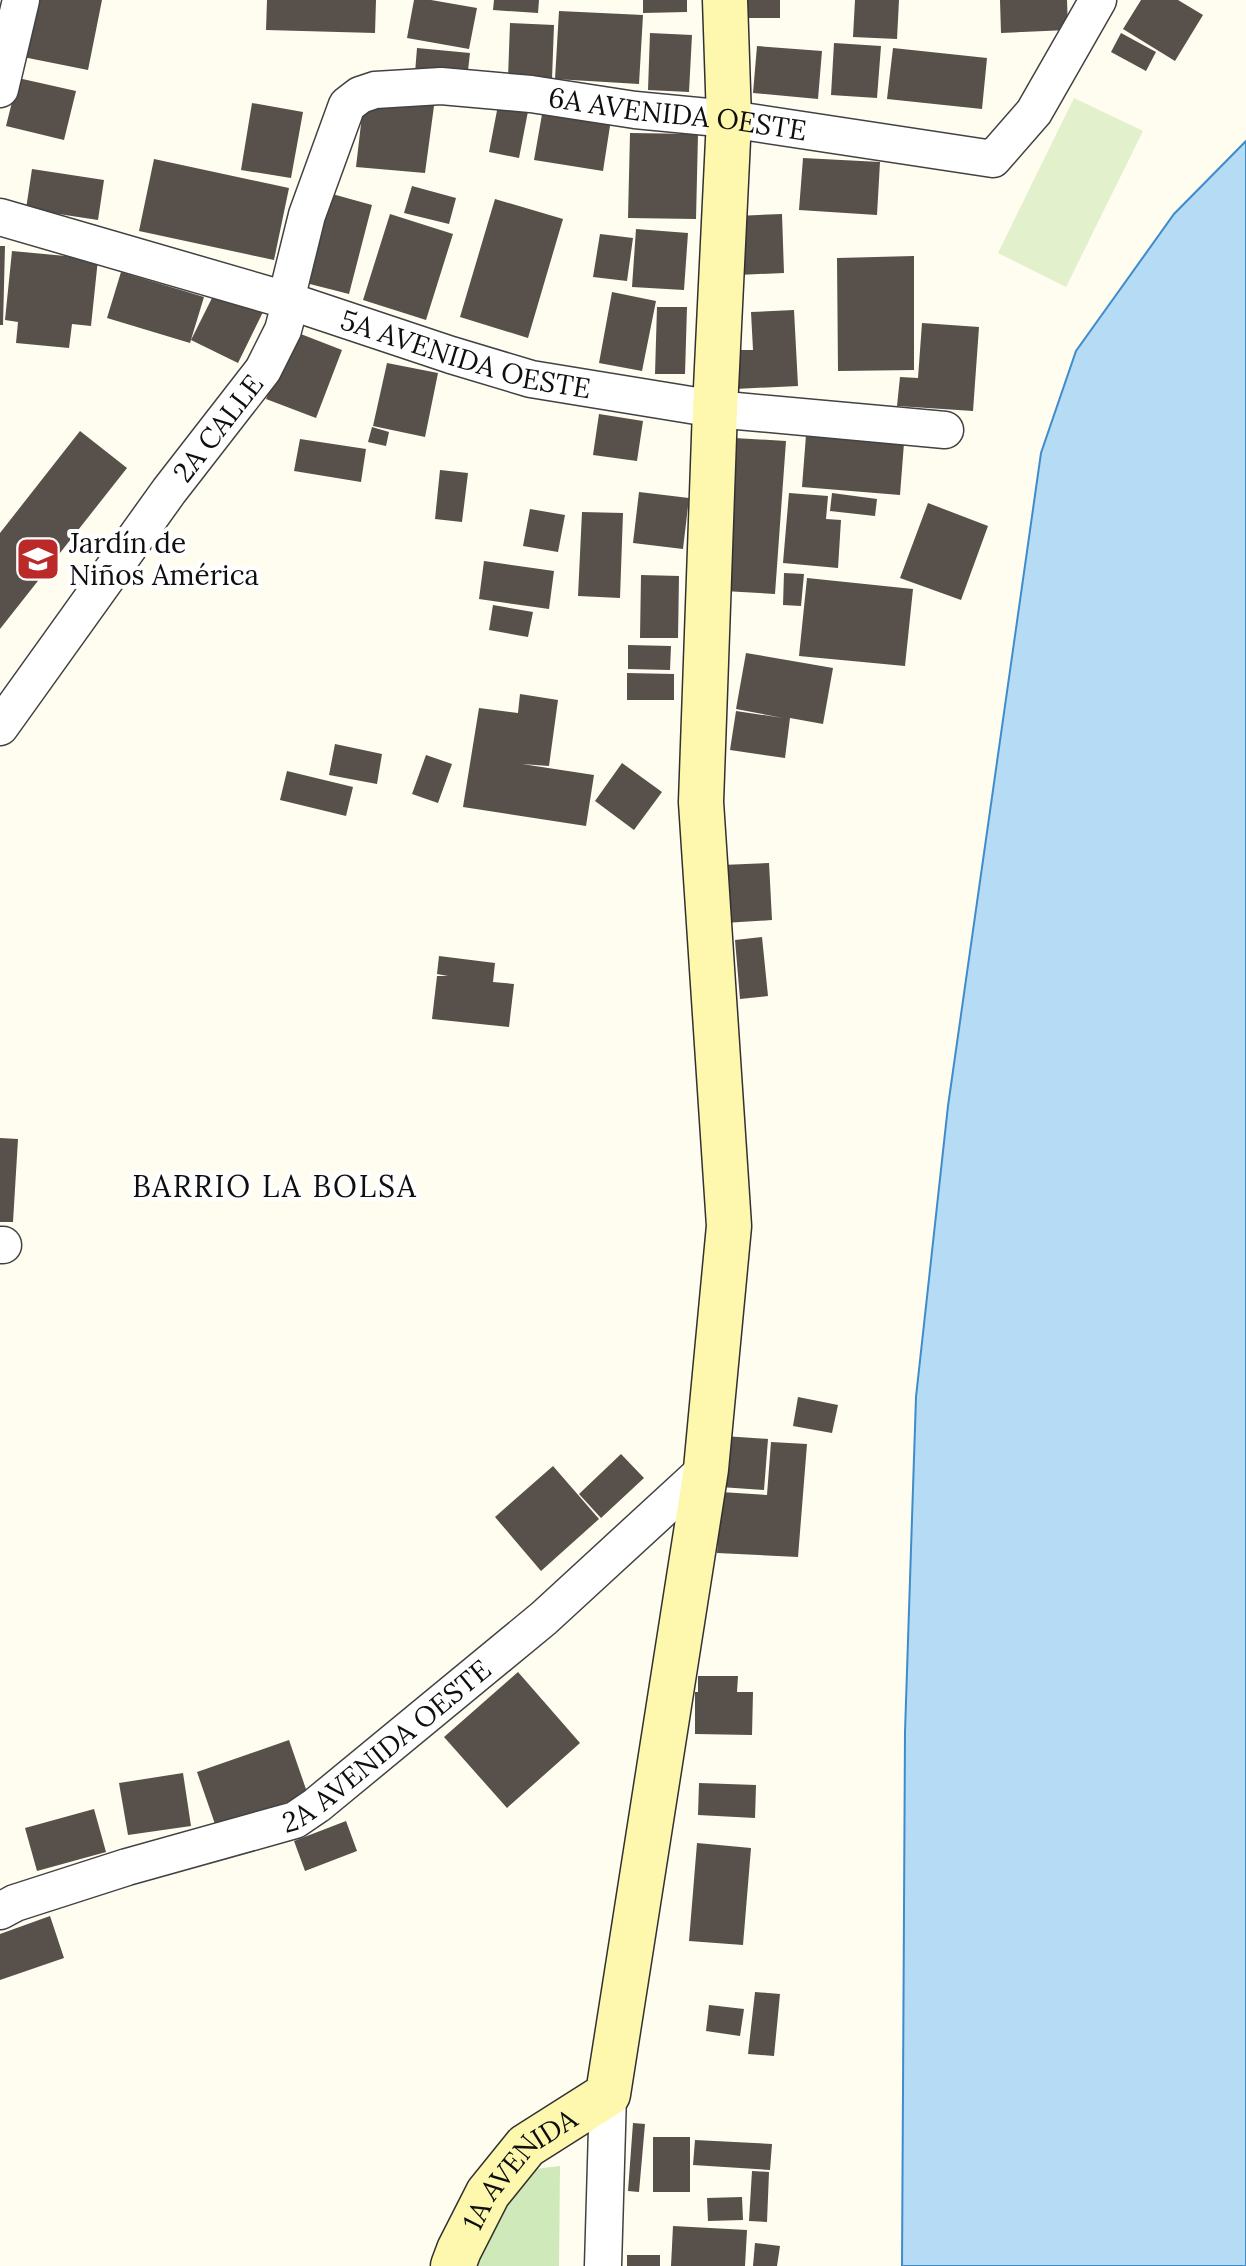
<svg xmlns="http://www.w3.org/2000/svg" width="1246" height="2266" font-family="Lora,serif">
<rect width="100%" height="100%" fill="#fffcf0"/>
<!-- green -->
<path fill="#d0e9ba" d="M560,2166l-1,100h-91l44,-75 22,-22z"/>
<!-- pitch -->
<path fill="#e2f0cc" d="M1074,98l69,33 -77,156 -68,-34z"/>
<!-- water -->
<path fill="#b6dbf5" stroke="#3e8ccb" stroke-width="2" d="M1246,141v2125h-344l3,-534 11,-335 32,-291 93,-653 35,-102 98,-137z"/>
<!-- building -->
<path fill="#57504b" d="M34,0h68l-14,70 -65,-13z
M267,0h109l-1,33 -109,-3z
M414,0h17l46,8 -8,41 -62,-11z
M494,0h45l-1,13 -45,-3z
M643,0h44v12l-44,1z
M738,0h42v18h-42z
M855,0h44l-2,39 -44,-2z
M1000,0h67l1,30 -67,3z
M1141,0h37l25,15 -28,46 -52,-32z
M559,11l84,4 -4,69 -84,-5z
M510,23l44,2 -2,54 -44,-1z
M650,33l42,2 -3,57 -41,-2z
M1121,33l35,19 -10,19 -35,-19z
M834,43l47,3 -4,52 -46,-3z
M757,46l65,5 -4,48 -65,-6z
M417,48l53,5 -3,26 -52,-6z
M893,48l94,10 -5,51 -95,-10z
M18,78l58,13 -12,49 -58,-14z
M500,95l30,6 -11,57 -30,-6z
M364,98l70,8 -9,67 -69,-6z
M252,103l51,9 -12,66 -50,-8z
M544,103l68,10 -9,58 -69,-11z
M630,133l68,1 -2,85 -68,-1z
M803,158l77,4 -3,53 -78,-5z
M154,159l135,29 -15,72 -135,-29z
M32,169l72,11 -6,40 -72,-11z
M412,186l44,12 -7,26 -45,-11z
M325,192l47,13 -23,89 -47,-12z
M495,199l68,20 -35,119 -68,-21z
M390,214l63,20 -27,86 -63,-20z
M782,214l2,59 -46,2 -2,-59z
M636,229l52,4 -4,57 -52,-3z
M600,234l33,4 -6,43 -34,-4z
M0,246h5l-2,79h-3z
M12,251l86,8 -7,67 -19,-2 -3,24 -53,-5 2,-21 -13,-2z
M914,256v114l-76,1 -1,-113z
M121,272l83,25 -14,46 -83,-25z
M216,290l47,22 -25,51 -47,-23z
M612,292l44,9 -14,70 -43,-8z
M657,307h30l-2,67h-30z
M794,310l4,76 -63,3 -2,-39h20l-2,-38z
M922,323l57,4 -6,84 -76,-5 3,-29 18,1z
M293,331l49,19 -26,68 -50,-19z
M387,363l51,10 -13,64 -52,-11z
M599,414l44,7 -6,40 -44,-6z
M372,427l17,5 -3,14 -18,-4z
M80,431l47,37 -127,161v-96z
M806,435l98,8 -4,52 -98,-8z
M734,438l52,3 -11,153 -51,-3z
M300,439l66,10 -5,33 -67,-11z
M440,470l28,3 -6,49 -27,-3z
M639,492l50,6 -6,51 -50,-6z
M789,493l39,3 -2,23 15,1 -3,48 -55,-5z
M832,493l45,6 -2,17 -45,-5z
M928,503l60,23 -27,74 -61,-22z
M530,509l35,6 -7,37 -35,-6z
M582,512l41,1 -3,85 -42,-2z
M484,561l70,10 -5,38 -70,-10z
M784,573l20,1 -3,32 -18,-1z
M641,575l38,1 -1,62h-38z
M807,578l106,11 -8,77 -106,-10z
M493,605l40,7 -5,25 -39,-7z
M628,645l43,1 -1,24 -42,-1z
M746,653l87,15 -10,56 -33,-6 -5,40 -55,-8 6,-39 47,7 -47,-9z
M627,673l47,1v26h-47z
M520,694l38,6 -9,66 -27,-2 72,11 -8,51 -123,-19 16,-99 39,5z
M335,744l47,10 -5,30 -48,-9z
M426,755l26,9 -14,39 -26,-9z
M622,763l40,29 -28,38 -39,-29z
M287,771l66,16 -7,29 -66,-16z
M769,863l3,57 -48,3 -2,-58z
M762,937l6,59 -28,3 -5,-59z
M439,956l56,7 -2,19 21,2 -5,43 -77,-8 5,-43h11l-11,-2z
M0,1138l18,1 -5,83h-13z
M798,1397l40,8 -6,28 -39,-7z
M724,1436l44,3 -4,51 -44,-3z
M771,1442l36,2 -9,113 -81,-4 4,-61 46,3z
M621,1454l23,24 -43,40 -22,-24z
M553,1466l46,53 -58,52 -46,-54z
M518,1672l62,71 -73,65 -63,-71z
M698,1676h40l-1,16h16l-1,43 -57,-1v-42h3z
M289,1740l19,55 -92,32 -19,-55z
M183,1773l8,53 -63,9 -9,-52z
M699,1783l57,2 -1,33 -57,-3z
M94,1809l12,43 -69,19 -12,-43z
M346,1821l11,30 -52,20 -11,-30z
M697,1843l54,5 -8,97 -54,-4z
M50,1916l14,42 -64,22v-46z
M755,1992l25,2 -6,62 -26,-2z
M709,2005l35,4 -4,27 -34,-5z
M633,2123l12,1 -6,68 -11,-1z
M653,2137h37v55h-37z
M695,2140l77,4 -2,26 -77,-5z
M752,2171l17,1 -2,50 -18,-1z
M742,2197l1,23 -35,1 -1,-23z
M673,2226l74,4 -2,36h-74z
M755,2243l25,3 -3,20h-24z
M627,2255h33v11h-33z"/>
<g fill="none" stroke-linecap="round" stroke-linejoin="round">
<!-- street casing -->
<g stroke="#424242" stroke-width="39">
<g id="street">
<path d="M0,89l21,-89"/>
<path id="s1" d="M0,217l286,83 165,55 80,24 184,30 230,21"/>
<path id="s2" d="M0,727l169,-236 94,-121 20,-40 4,-15 -1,-15 21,-85 40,-110 13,-10 15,-5 66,-4 90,8 104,16 94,9 264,40 41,-47 64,-112"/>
<path d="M0,1245h3"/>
<path id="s3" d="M0,1911l15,-8 112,-36 168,-47 22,-15 227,-187 162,-149"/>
<path d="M603,2266l5,-172"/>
</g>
</g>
<!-- secondary casing -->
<g stroke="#313131" stroke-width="47">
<g id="secondary">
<path id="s4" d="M453,2266l6,-16 29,-57 38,-47 82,-52 98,-625 23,-243 -28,-424 14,-393 14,-290 -4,-119"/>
</g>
</g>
<!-- street -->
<use href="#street" stroke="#fff" stroke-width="36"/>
<!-- secondary -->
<use href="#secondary" stroke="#fdf8ad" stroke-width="44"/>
</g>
<!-- icons -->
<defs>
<g id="school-square" transform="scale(2.3)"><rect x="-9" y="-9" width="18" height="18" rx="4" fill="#bc2929" stroke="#fff"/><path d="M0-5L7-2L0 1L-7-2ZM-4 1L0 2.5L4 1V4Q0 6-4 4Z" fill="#fff"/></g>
</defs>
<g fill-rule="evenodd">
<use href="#school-square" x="38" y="559"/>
</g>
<g text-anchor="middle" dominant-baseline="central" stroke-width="8" stroke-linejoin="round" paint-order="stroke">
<!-- street labels -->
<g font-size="28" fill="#0f0f0f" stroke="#fff">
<text stroke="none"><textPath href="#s2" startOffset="1060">6A AVENIDA OESTE</textPath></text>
<text stroke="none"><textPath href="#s1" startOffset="486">5A AVENIDA OESTE</textPath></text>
<text stroke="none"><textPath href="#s2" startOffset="370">2A CALLE</textPath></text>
<text stroke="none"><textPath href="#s3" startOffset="426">2A AVENIDA OESTE</textPath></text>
<text stroke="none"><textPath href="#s4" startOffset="120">1A AVENIDA</textPath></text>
</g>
<!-- poi labels -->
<g font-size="28" fill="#0f0f0f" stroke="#fff" text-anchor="start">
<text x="69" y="543">Jardín de<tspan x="69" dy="32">Niños América</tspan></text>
</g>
<!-- neighbourhood labels -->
<g font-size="30" letter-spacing="2" fill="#0f0f0f" stroke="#fff">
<text x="275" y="1186">BARRIO LA BOLSA</text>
</g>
</g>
</svg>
